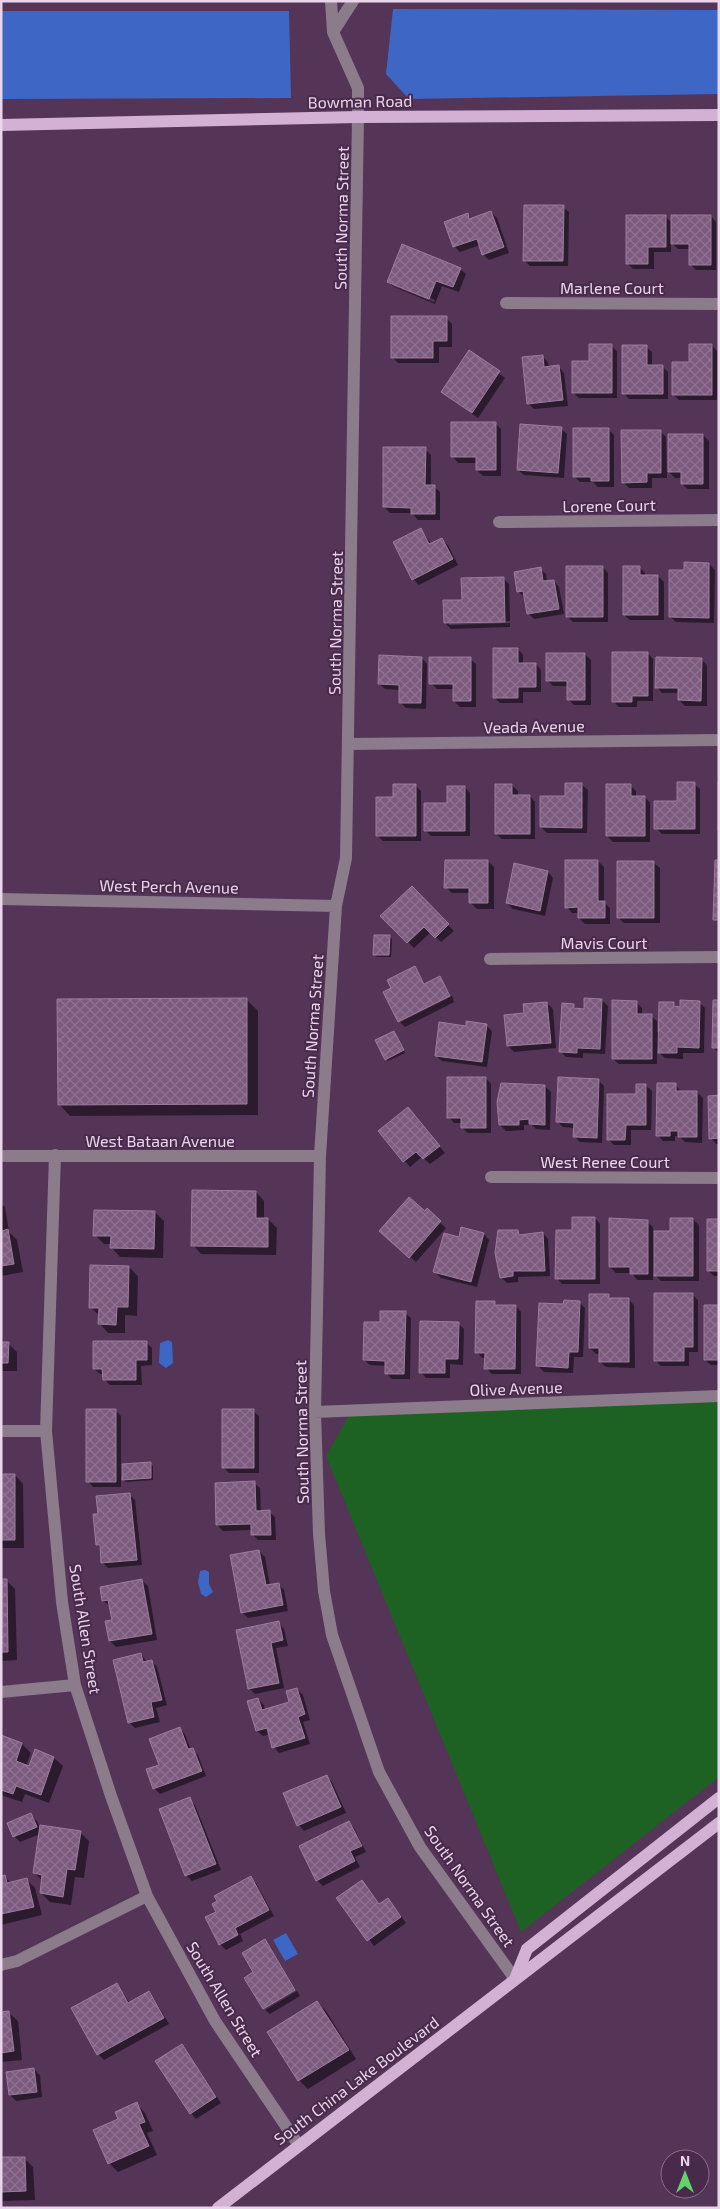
<svg xmlns="http://www.w3.org/2000/svg" width="720" height="2209" font-family="'Exo 2',sans-serif">
<defs>
<pattern id="building-cross-hatch" width="8" height="8" patternUnits="userSpaceOnUse" patternTransform="scale(1.25)"><rect width="8" height="8" fill="#7d5b7f"/><path d="M0 0l8 8M0 8l8-8" fill="none" stroke="#8f7291"/></pattern>
</defs>
<rect width="100%" height="100%" fill="#543457"/>
<!-- grass -->
<path fill="#1d6223" d="M719,1393v384l-198,155 -195,-476 23,-41z"/>
<!-- water -->
<path fill="#3e66c4" d="M393,9l326,1v84l-310,5 -23,-25z
M1,11h288l2,87 -290,1z
M168,1340l4,2 1,21 -7,5 -7,-5 1,-20z
M205,1570l4,2v12l4,8 -7,5 -5,-3 -3,-12 2,-11z
M286,1933l12,21 -13,7 -12,-21z"/>
<!-- shadow -->
<path fill="#0007" fill-rule="evenodd" d="M563,207l6,5 -1,54h-38l-6,-6z
M491,212l6,6 12,35 -20,7 -6,-6 -3,-9 -20,7 -6,-6 13,-31 5,4z
M665,216l7,7 39,-7 5,6v48h-20l-6,-6v-15h-12l-7,-7v10h-17v17h-21l-6,-6z
M460,269l6,5 -7,18 -17,-6 -7,18 -41,-17 -6,-5zM393,283l42,17 -1,2 -41,-16z
M446,318l6,6v23h-13v16h-41l-6,-6z
M712,345l5,6v49h-38l-6,-6 17,-30z
M611,346l6,5v47h-38l-6,-6 18,-30z
M646,347l6,5v14h10l6,6v27h-39l-5,-6z
M470,352l35,26 -27,40 -35,-26z
M542,356l6,6 1,6 10,-1 5,6 4,33 -34,3 -6,-6z
M495,423l6,6v47h-18l-6,-6v-7h-19l-5,-6z
M561,429l6,5 -3,44 -40,-3 -6,-5z
M608,429l6,6v52h-16l-5,-5h-13l-6,-6z
M660,431l6,6 1,41h-15v10h-23l-6,-6z
M703,435l6,6v48h-21l-6,-5v-6h-7l-8,-8z
M425,449l6,6v32h3l6,5v28h-22l-6,-7h-22l-6,-6z
M421,529l11,16 10,-5 6,5 10,20 -39,20 -6,-6z
M709,564l6,6 -1,53 -38,-1 -6,-5 15,-45z
M603,567l5,6v49h-35l-6,-6z
M639,567l6,6v3h13l6,6v38h-34l-6,-5z
M540,569l6,5 1,8 7,-1 5,6 5,27 -30,5 -6,-6 -4,-16 -6,-6z
M503,578l6,6 1,37 -61,1v3l61,-2v4l-59,2 -6,-6 18,-22z
M518,649l5,6v9h13l5,6v22h-18v11h-23l-6,-6z
M648,653l5,6v42h-16v6h-18l-6,-6z
M585,654l6,6v45h-17l-6,-6v-13h-15l-6,-6z
M422,658l5,6 -1,45 -20,-1 -6,-6v-12l-15,-1 -6,-5z
M470,659l6,5v43h-16l-6,-6v-12h-17l-6,-6z
M701,659l6,6v41h-22l-6,-6 1,-7h-18l-5,-6z
M694,784l6,5v45h-38l-6,-6z
M415,785l6,6v50h-38l-6,-6 17,-37z
M512,785l6,6v5h12l5,6v37h-33l-6,-5z
M582,785l6,5 -1,43h-40l-6,-6 25,-30z
M630,785l6,6v6h9l5,6v39h-37l-6,-6z
M465,787l5,6v43h-39l-6,-6z
M488,861l6,6v42h-17l-6,-6v-10h-19l-6,-6z
M598,861l6,6v35l6,6v16h-25l-6,-6v-5h-7l-5,-6z
M654,863l6,5v55h-36l-6,-6z
M548,872l5,6 -8,38 -32,-7 -6,-6z
M412,888l42,43 -13,11 -10,-10 -17,16 -32,-32z
M389,936l3,3 -1,18h-14l-3,-3z
M414,967l12,18 13,-7 11,16 -51,28 -15,-29 9,-4z
M452,996l2,6 -49,25 -5,-5z
M246,999l12,12v104l-188,1 -11,-12z
M602,1000l6,6 -3,48 -22,-1v5l-17,-1 -5,-5 13,-47 4,5h7z
M719,1001v52l-6,-6z
M636,1002l6,6v8h9l6,5v11h3l13,-29 5,5 21,-6 6,6 -1,45h-21v6l-18,-1 -8,-7v13h-38l-6,-5z
M547,1003l6,6 3,39 -42,4 -6,-6 17,-32z
M486,1025l6,6 -5,36 -45,-6 -6,-5 31,-29z
M394,1032l11,21 -17,8 -2,-2z
M486,1078l5,6v49h-23l-6,-5v-5h-8l-5,-6z
M598,1080l6,6 -2,57 -22,-1 -6,-6 1,-8 -12,-1 -5,-5z
M675,1084l6,8h16l6,6 -1,45 -17,-1 -6,-6h-4v5h-12l-5,-6z
M545,1086l6,6 -1,38 -14,-1 -4,-4h-8v5l-18,1 -6,-6z
M646,1086l6,5 -1,39h-20v15h-17l-6,-6z
M719,1097v47h-3l-5,-6z
M414,1115l31,38 -15,11 -8,-7 -12,10 -30,-35z
M256,1192l8,9v18h4l9,9 -1,27 -75,-1 -8,-9z
M1,1204l4,3 4,25 8,8 6,32 -22,4z
M427,1210l19,18 -30,34 -30,-26z
M155,1212l9,9 -1,37 -43,-1 -8,-9v-4h-8l-9,-9z
M595,1218l5,6v60h-38l-5,-6 16,-47z
M693,1219l6,6v56h-38l-8,-8v7h-16l-5,-7h-16l-6,-6 37,-45 6,5v5h19z
M719,1220v56h-5l-6,-5z
M517,1231l5,6 21,-4 5,6 2,37 -32,1v5l-11,1 -6,-6z
M484,1234l5,6 -12,47 -36,-9 -6,-6 25,-34z
M129,1267l9,9 -1,40 -12,-1v18h-17l-8,-9v-8l-10,-9z
M692,1294l6,6v52h-9v14h-28l-6,-6z
M609,1295l3,4h16l6,6 1,63 -29,-1 -6,-5v-8h-4l-6,-6z
M579,1302l6,6 -2,49h-9l-1,16 -29,-1 -6,-6 27,-61z
M495,1303l3,3h18l5,6v62h-29l-6,-6v-10h-4l-5,-6z
M719,1307v58h-8l-6,-5z
M405,1313l6,5 -1,61h-18l-6,-6v-7l-16,-1 -6,-5 17,-36z
M458,1323l6,6 -1,36 -13,-1v14h-24l-5,-6z
M146,1342l6,6v17l-11,1 1,19h-32l-6,-6v-5h-4l-6,-5z
M1,1343h7l9,9v19h-16z
M115,1410l6,6v49l29,-2 3,3v14l-27,2 -5,-5v10h-28l-5,-6z
M253,1411l6,5v57h-30l-6,-6z
M1,1475h14l8,9 1,64h-23z
M254,1483l6,5 1,24h8l6,5 1,23h-18l-5,-5 -1,-5 -29,1 -6,-6z
M129,1494l6,6 7,65 -34,3 -6,-6v-13l-5,-4 2,-30z
M259,1551l6,6 5,29 8,-2 6,6 4,21 -40,7 -6,-6z
M1,1580h5l9,9 2,71 -16,1z
M142,1581l6,5 9,54 -41,7 -6,-6 -3,-19 6,-1 -3,-15 -7,-5z
M279,1623l5,6 4,17 -12,2 8,40 -29,6 -6,-6z
M141,1654l6,8 5,-1 5,6 10,38 -11,3 4,14 -25,6 -6,-6z
M297,1689l6,6 7,25 -7,2 7,22 -31,9 -5,-6 -4,-13 -7,2 -6,-5 1,-32 6,6 1,5 26,-7z
M180,1729l5,5 6,16 7,5 8,21 -46,18 -6,-6 6,-22z
M1,1737l21,7 9,9 -5,13 4,1 24,-9 9,8 -14,37 -24,-9 -3,8 -21,-7z
M326,1776l6,6 14,31 -42,18 -5,-6z
M189,1799l6,6 26,65 -29,11 -6,-6z
M31,1815l6,6 4,10 39,1 9,9 -5,37 -9,-1 -4,28 -21,-3 -9,-9 2,-12 -9,-8 6,-39 -20,8 -6,-6z
M349,1822l5,6 12,24 -11,5 5,10 -37,19 -6,-6 -17,-33z
M1,1877h4l6,6 16,-3 8,8 7,27 -41,10z
M251,1878l5,5 18,33 -34,18 3,7 -17,9 -6,-6z
M367,1887l13,18 13,1 13,17 -32,23 -36,-47z
M264,1941l6,6 25,42 -31,19 -9,-36z
M116,1984l14,19 18,-10 6,6 15,25 -65,36 -6,-6 -25,-45z
M297,1991l3,5 -30,18 -5,-4z
M317,2002l9,9 30,48 -48,30 -9,-9 -30,-47z
M9,2013l9,8 4,39 -21,2v-48z
M182,2046l39,57 -25,16 -5,-6z
M34,2069l6,6 2,22 -26,4 -6,-6z
M137,2104l8,9 8,18 -6,2 10,22 -39,17 -9,-9 11,-43z
M24,2158l9,9 2,33 -34,1v-42z"/>
<!-- building -->
<path fill="url(#building-cross-hatch)" stroke="#9e7aa0" d="M524,205h40l-1,56h-40z
M491,211l13,36 -22,8 -5,-16 -24,8 -9,-25 24,-9 1,6z
M626,215h40v32h-18v17h-22z
M671,215h40v50h-22v-21h-18z
M402,244l59,24 -8,19 -17,-6 -7,18 -42,-17z
M391,316h56v25h-14v17h-42z
M589,344h23v49h-40v-32h17z
M689,344h23v51h-40v-33h17z
M622,345h25v20h16v29h-41z
M469,350l31,21 -28,42 -31,-21z
M543,355l1,12 15,-2 4,35 -36,4 -5,-47z
M451,422h45v48h-20v-13h-25z
M520,424l42,3 -4,46 -41,-3z
M573,428h36v53h-18v-4h-18z
M621,430h40v43h-14v9l-25,1z
M668,434h35v50h-22v-12h-13z
M383,447h43l-1,38h10v29h-24v-6l-28,-1z
M421,528l8,16 13,-6 11,21 -41,21 -19,-38z
M684,562l25,1v55l-40,-1v-47h15z
M566,566h37v51h-37z
M623,566h17v9h18v40h-35z
M541,567l2,14 11,-1 5,29 -32,5 -4,-23 -6,1 -3,-20z
M504,577l1,45 -61,1 -1,-23h19l-1,-22z
M493,648h25v15h18v24h-18v11h-25z
M612,652h36v44h-16v6h-20z
M546,653h39v47h-18v-19h-21z
M379,655l43,2 -1,46h-22v-18l-21,-1z
M429,657h42v44h-18v-17h-24z
M656,657l46,1 -1,43 -23,-1v-12h-23z
M677,782h18v47h-41v-28h23z
M718,782h1v49h-1z
M565,783h17v45l-42,-1v-31h25z
M393,784h23v52h-40v-39h17z
M495,784h17v11h18v39h-35z
M606,784h25v12h14v40h-39z
M447,786h18v45h-41v-28h23z
M445,860h43v43h-19v-15h-25z
M565,860h33v41h7v17h-27v-11l-13,1z
M715,860h4v60h-6z
M617,861h37v57h-37z
M514,863l34,8 -8,40 -34,-8z
M412,886l37,38 -14,14 -11,-11 -17,16 -27,-27z
M374,935h16l-1,20h-16z
M415,966l9,18 16,-8 10,20 -52,26 -15,-30 8,-4 -4,-8z
M247,998v106l-189,1 -1,-106z
M584,998l18,1 -2,50 -23,-1v5l-18,-1 3,-49 12,1v4l10,1z
M612,1000l25,1v13h15v45h-40z
M680,1000l20,1 -1,47 -22,-1v6h-19l1,-51h15v4l6,1z
M713,1000h6v48h-7z
M547,1002l4,41 -44,3 -3,-31 20,-2 -1,-9z
M466,1021l21,3 -5,38 -47,-6 4,-34 27,4z
M394,1031l10,19 -19,10 -10,-20z
M447,1077h39v51h-25v-10h-14z
M558,1077l41,2 -2,59 -24,-1 1,-14 -18,-1z
M501,1083l44,2v40l-16,-1v-5l-10,1v5h-20l-2,-23z
M657,1083h19v8h21v46h-19v-6h-8v5h-14z
M636,1084h10v41h-20l-1,15h-18v-46h29z
M719,1095v43l-10,1 -1,-43z
M408,1107l32,39 -17,13 -7,-7 -13,10 -25,-31z
M192,1190l64,1v27h12v29l-77,-1z
M409,1197l16,14 2,-3 14,13 -32,37 -30,-27z
M94,1210l61,1 -1,38 -44,-1 1,-12h-18z
M572,1217h23v62h-40l1,-49h16z
M609,1218l39,2v54h-18v-7h-21z
M670,1218h23v58h-39v-45h16z
M707,1219h12v52h-12z
M1,1227l1,4 6,-2 6,35 -13,2z
M461,1227l23,6 -13,49 -38,-10 11,-39 15,4z
M498,1230h20l1,5 24,-3 2,39h-32v5l-13,2 -5,-25z
M90,1265l39,1 -1,41h-11l-1,18 -18,-1 1,-16h-10z
M654,1293h39v54h-9v14h-30z
M589,1294h20v4h20v64h-30v-14h-10z
M564,1300l16,1 -2,51h-9l-1,16 -32,-2 3,-63 24,1z
M476,1301h19v4h21l-1,64h-31l1,-16h-10z
M704,1305h15v55h-15z
M380,1311h26l-2,63h-19v-13l-22,-1 1,-38h16z
M420,1321l39,1 -1,37h-13v14h-26z
M93,1341h54v19h-11v20h-33l-1,-11h-9z
M1,1342h8l-1,21h-7z
M86,1409h30v73h-30z
M222,1409h32v59h-32z
M151,1462v16l-29,2v-16z
M1,1474h14v66h-14z
M255,1481l1,30 14,-1 1,25h-20v-11l-35,1 -1,-42z
M130,1493l7,67 -36,3 -1,-18h-4l-3,-31h5l-2,-18z
M259,1550l7,35 13,-2 4,22 -42,8 -11,-58z
M1,1579h6l1,73h-7z
M142,1579l10,55 -43,7 -4,-20 7,-1 -4,-20 -6,1 -2,-14z
M279,1621l4,19 -12,3 8,40 -31,6 -12,-59z
M141,1653l2,9 9,-2 10,40 -11,2 3,15 -26,6 -15,-63z
M297,1688l8,26 -7,3 7,21 -33,10 -5,-20 -11,3 -9,-30 11,-3 4,12 27,-8 -3,-11z
M180,1727l8,22 5,-1 9,23 -49,18 -7,-20 13,-4 -10,-26z
M1,1735l21,8 -6,18 13,5 6,-17 19,8 -13,38 -25,-9 -3,8 -12,-4z
M327,1775l14,32 -44,19 -14,-33z
M190,1797l26,67 -31,12 -26,-67z
M31,1813l6,14 -24,10 -6,-14z
M349,1821l13,25 -12,5 5,10 -39,20 -17,-35z
M40,1825l41,6 -6,39 -8,-1 -4,28 -23,-4 2,-18 -9,-2z
M5,1875l2,8 20,-5 7,29 -33,7v-38z
M251,1876l18,34 -34,18 3,7 -19,10 -14,-28 11,-5 -4,-8 5,-3 -3,-5z
M362,1880l17,24 9,-6 13,19 -34,24 -31,-43z
M265,1939l30,51 -32,19 -19,-31 9,-6 -11,-19z
M117,1983l11,20 21,-12 15,27 -67,37 -26,-47z
M317,2001l32,49 -51,31 -31,-49z
M9,2011l5,40 -13,2v-41z
M182,2044l34,53 -26,17 -35,-53z
M34,2068l3,24 -28,3 -3,-23z
M137,2102l8,20 -6,2 10,22 -41,18 -15,-34 25,-11 -3,-7z
M1,2157h24l1,34 -25,1z"/>
<g fill="none" stroke-linecap="round" stroke-linejoin="round">
<!-- minor -->
<path stroke="#8b7b8b" stroke-width="12" d="M331,1l2,31 25,56v29l-12,741 -10,48 -16,250 -5,256 4,122 5,57 8,44 47,137 41,75 95,132
M333,32l20,-31
M506,303l213,1
M499,522l220,-2
M349,744l370,-4
M1,899l335,7
M490,959l229,-2
M55,1155l-9,276 16,171 13,83 36,111 36,100 68,125 83,123
M1,1156h319
M491,1177l228,1
M315,1412l404,-16
M1,1431h45
M1,1692l74,-7
M1,1965l16,-4 130,-65"/>
<!-- major -->
<path stroke="#d2b1d4" stroke-width="12" d="M1,125l357,-8 361,-2
M515,1979l12,-30 192,-151
M218,2208l501,-385"/>
</g>
<g text-anchor="middle" dominant-baseline="central" stroke-width="4" stroke-linejoin="round" paint-order="stroke">
<!-- street labels -->
<g font-size="16" fill="#e9d6ea" stroke="#492a4c">
<text transform="translate(360 101) rotate(-1)">Bowman Road</text>
<text transform="translate(341 218) rotate(-89)">South Norma Street</text>
<text x="612" y="287">Marlene Court</text>
<text transform="translate(609 505) rotate(-1)">Lorene Court</text>
<text transform="translate(335 623) rotate(-89)">South Norma Street</text>
<text transform="translate(534 726) rotate(-1)">Veada Avenue</text>
<text transform="translate(169 886) rotate(1)">West Perch Avenue</text>
<text x="604" y="942">Mavis Court</text>
<text transform="translate(312 1026) rotate(-86)">South Norma Street</text>
<text x="160" y="1140">West Bataan Avenue</text>
<text x="605" y="1161">West Renee Court</text>
<text transform="translate(516 1388) rotate(-2)">Olive Avenue</text>
<text transform="translate(301 1432) rotate(-91)">South Norma Street</text>
<text transform="translate(86 1629) rotate(81)">South Allen Street</text>
<text transform="translate(470 1886) rotate(55)">South Norma Street</text>
<text transform="translate(225 1999) rotate(59)">South Allen Street</text>
<text transform="translate(356 2080) rotate(-37)">South China Lake Boulevard</text>
</g>
</g>
<!-- border -->
<rect width="720" height="2209" fill="none" stroke="#e9d6ea" stroke-width="5"/>
<!-- north arrow -->
<g transform="translate(685 2174)"><circle r="24" fill="#492a4c" stroke="#896f8b"/>
<path d="M0-4L9 19L0 12L-9 19Z" fill="#63d469"/>
<text y="-8" font-size="14" font-weight="bold" text-anchor="middle" fill="#e9d6ea">N</text>
</g>
</svg>
